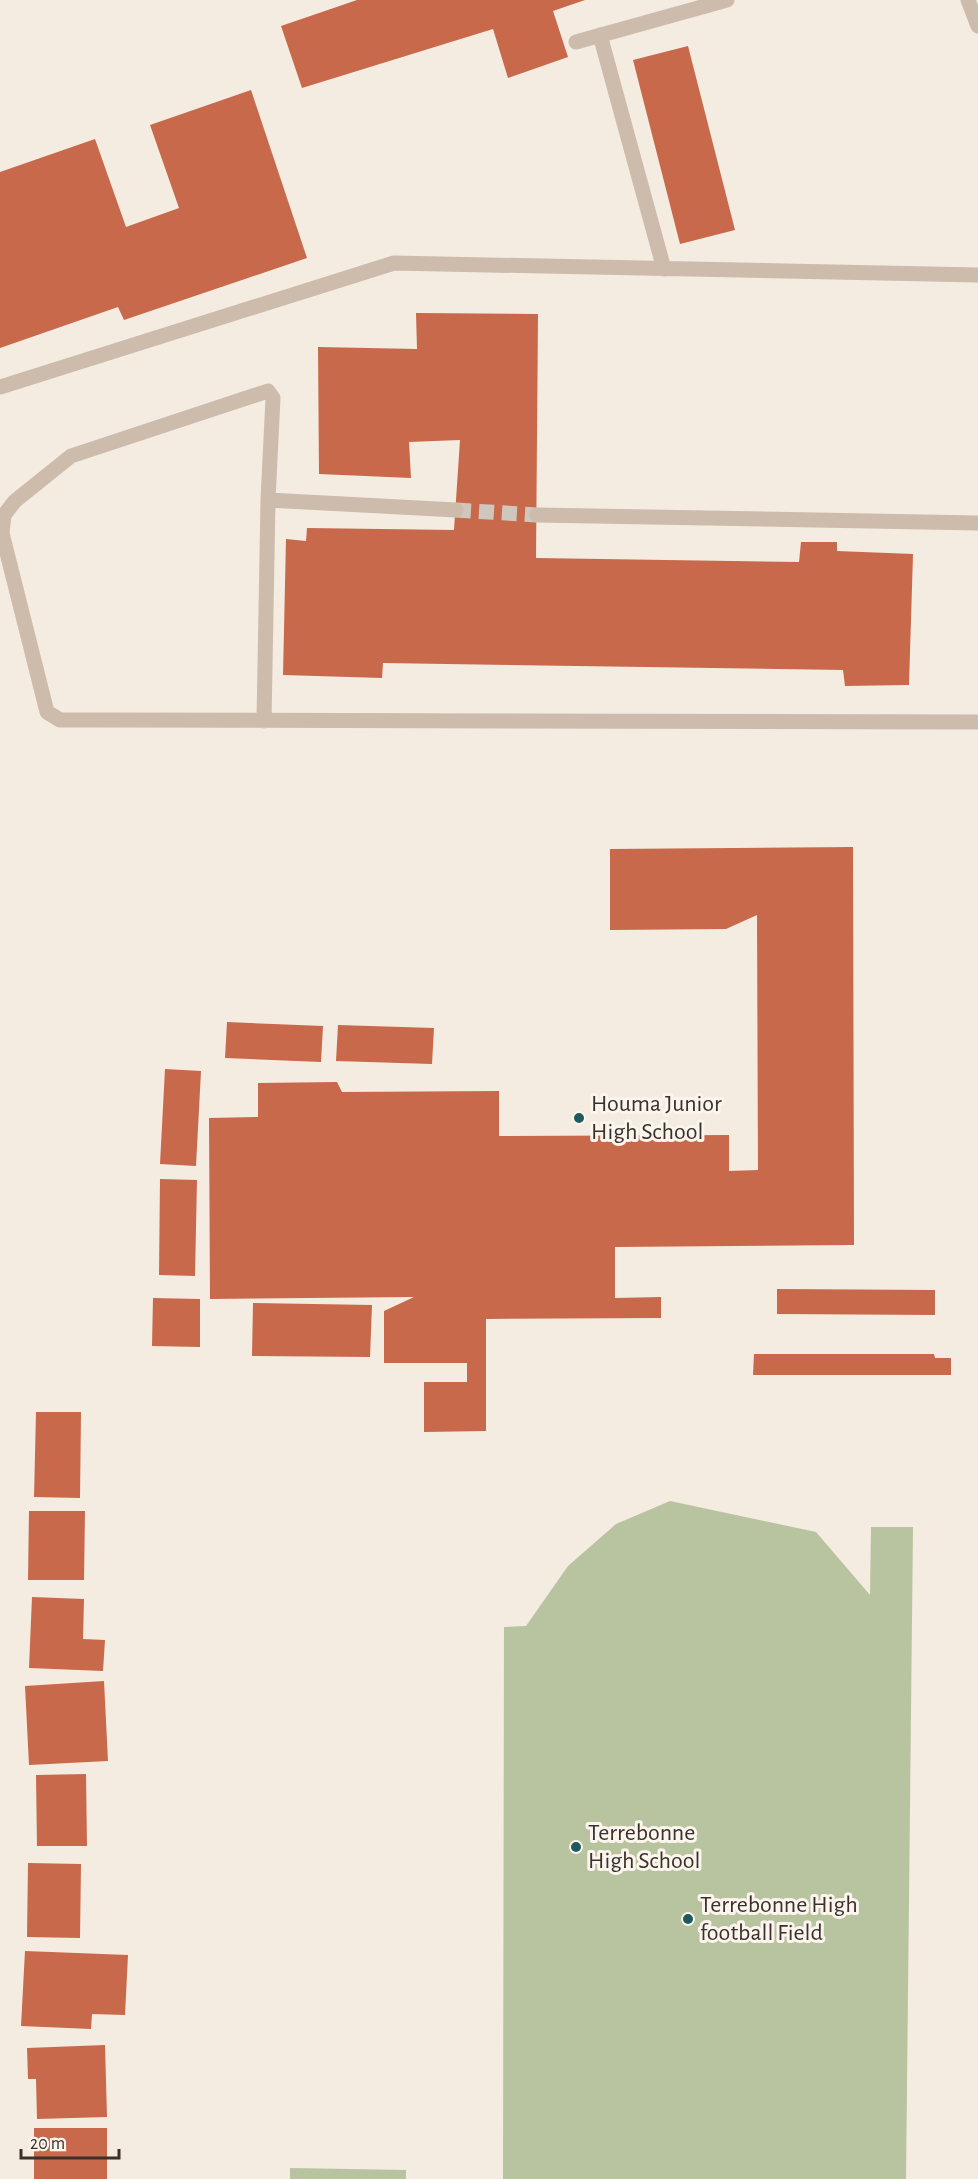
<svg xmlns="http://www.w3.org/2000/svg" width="978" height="2179" font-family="'Alegreya Sans',sans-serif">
<rect width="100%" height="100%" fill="#f4ebe1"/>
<!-- green -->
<path fill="#b8c4a0" d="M670,1501l146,31 54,63 1,-68h42l-7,652h-403l1,-552 22,-1 42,-60 48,-42z
M290,2168l116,2v9h-116z"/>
<!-- building -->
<path fill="#c8694b" d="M357,0h228l-32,11 15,46 -60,21 -15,-49 -191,59 -21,-62z
M688,46l47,184 -55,14 -47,-184z
M251,90l56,168 -183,62 -6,-13 -118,41v-176l95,-33 31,88 53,-19 -29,-83z
M416,313l122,1 -2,244 263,4 2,-20h36v9l76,3 -4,131 -64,1 -2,-16 -460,-7 -1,15 -99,-3 3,-136 20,2 1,-13 147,2 6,-90 -51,2 2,36 -92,-4 -1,-127 99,2z
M853,847l1,398 -239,2v51l46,-1v21l-175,1v112l-62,1v-50h43v-19h-83v-52l30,-14 -204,2 -1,-181 49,-1v-34l79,-1 5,10 157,-1v45l230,-1v36l29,-1 -1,-255 -31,14 -116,1v-81z
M227,1022l96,4 -2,36 -96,-4z
M338,1025l96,3 -2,36 -96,-3z
M165,1069l36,2 -5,95 -36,-2z
M160,1179l37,1 -2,96 -36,-1z
M777,1289l158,1v25l-158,-1z
M153,1298l47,1v48l-48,-1z
M253,1303l119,2 -2,52 -118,-1z
M754,1354h180l1,4h16v17h-198z
M36,1412h45l-1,86 -46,-1z
M29,1511h56l-1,69h-56z
M32,1597l52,2 -1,40 22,1 -2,31 -74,-3z
M104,1681l4,80 -79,4 -4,-79z
M86,1774l1,72h-50l-1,-71z
M28,1863l53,1 -1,74 -53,-1z
M25,1951l103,4 -3,60 -33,-1 -1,15 -70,-3z
M105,2045l2,72 -70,2 -1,-40h-8l-1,-31z
M34,2128h73v51h-73z"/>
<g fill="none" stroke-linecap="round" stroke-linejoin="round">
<!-- minor-tunnel -->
<path stroke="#cfc6bd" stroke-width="15" stroke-dasharray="15 8" stroke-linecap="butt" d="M456,510l81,5"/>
<!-- minor -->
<path stroke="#cdbbac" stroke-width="15" d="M968,0l10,26
M600,35l64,234
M576,42l151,-42
M0,387l394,-124 584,12
M268,500l188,10
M537,515l441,8
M264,721l4,-221 5,-102 -5,-7 -197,65 -56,45 -11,14 -2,18 45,179 13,8h40l878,2"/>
</g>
<!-- markers -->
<g fill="#1f5a5e" stroke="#fbf5ee" stroke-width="2">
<circle cx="579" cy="1118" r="6"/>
<circle cx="576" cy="1847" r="6"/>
<circle cx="688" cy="1919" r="6"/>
</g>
<g text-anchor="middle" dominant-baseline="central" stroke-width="6" stroke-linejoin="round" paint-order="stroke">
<!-- poi labels -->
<g font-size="24" fill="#3b302b" stroke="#fbf5ee" text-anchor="start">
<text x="591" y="1104">Houma Junior<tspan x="591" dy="28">High School</tspan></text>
<text x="588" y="1833">Terrebonne<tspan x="588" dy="28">High School</tspan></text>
<text x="700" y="1905">Terrebonne High<tspan x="700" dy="28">football Field</tspan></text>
</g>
</g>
<!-- scale -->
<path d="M21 2149v9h98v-9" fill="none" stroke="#3b302b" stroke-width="3"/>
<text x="30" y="2149" font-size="18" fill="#3b302b" stroke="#fbf5ee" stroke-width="4.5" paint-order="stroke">20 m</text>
</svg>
